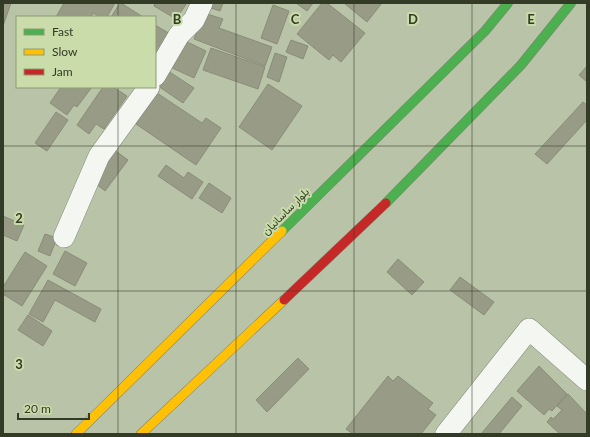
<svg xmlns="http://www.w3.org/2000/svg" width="590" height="437" font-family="Lato,Vazirmatn,sans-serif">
<rect width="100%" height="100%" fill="#b9c3a8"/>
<!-- building -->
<path fill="#989c86" stroke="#898d77" d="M3,3h8l-8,23z
M64,3h51l-8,14h-6l-8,-4 -2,4h-35z
M120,3h1l22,14h-32z
M155,3h32l-11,16 -22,-13z
M210,3h13l-3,8 -12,-4z
M296,3h17l-6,8z
M322,3h5l38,30 -24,29 -8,-7 -4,5 -32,-26z
M344,3h38l-15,19z
M273,5l16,6 -12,33 -16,-6z
M204,13l19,6 -4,9 53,19 -7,19 -71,-27z
M155,25l17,10 -17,22z
M181,39l25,12 -12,27 -26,-12z
M291,40l17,6 -5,13 -17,-7z
M211,48l54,19 -7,22 -55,-19z
M275,53l12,4 -8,25 -12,-5z
M587,66v16l-8,-7z
M168,71l26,17 -11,15 -25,-17z
M268,84l34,22 -30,44 -33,-23z
M61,87h31l-15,20 -3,-2 -7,10 -17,-12z
M103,87h10l14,9 -23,33 -8,-5 -7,10 -12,-9z
M157,93l45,30 4,-5 15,10 -25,37 -60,-41z
M583,102l4,3v15l-40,44 -12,-10z
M56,112l12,8 -21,31 -12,-8z
M113,149l15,11 -23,31 -15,-12z
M166,165l18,13 4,-6 15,10 -11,17 -34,-23z
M209,183l22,15 -9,15 -23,-15z
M3,216l21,9 -7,16 -14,-6z
M45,234l12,4 -7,18 -12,-5z
M65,251l22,12 -12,23 -22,-12z
M25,252l22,14 -25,40 -19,-12v-7z
M398,259l26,23 -12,13 -25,-23z
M460,277l34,25 -10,13 -34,-25z
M48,280l53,29 -6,13 -40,-22 -12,22 -14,-8z
M28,315l24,16 -9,15 -25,-16z
M298,358l11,11 -42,43 -11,-12z
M539,366l28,28 -15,17 -3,-2 -5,6 -27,-24z
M388,376l5,5 5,-5 35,27 -5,6 8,6 -15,19h-68l-7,-5z
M568,394l19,20v20h-27l-13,-12 4,-5 2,2 9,-9 -5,-4z
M512,397l10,9 -23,28h-18z"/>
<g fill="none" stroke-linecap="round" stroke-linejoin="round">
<!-- street casing -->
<g stroke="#7b836e" stroke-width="22">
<path id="street" d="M155,76l24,-41 15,-15 8,-17
M64,237l35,-81 50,-69
M446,434l83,-105 58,51"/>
</g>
<!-- fast casing -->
<g stroke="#7b836e" stroke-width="10">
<path id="fast" d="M386,203l135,-138 50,-62
M282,231l203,-200 23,-28"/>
</g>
<!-- slow casing -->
<g stroke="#7b836e" stroke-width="10">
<path id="slow" d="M76,434l206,-203
M141,434l143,-134"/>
</g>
<!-- jam casing -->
<g stroke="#7b836e" stroke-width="10">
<path id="jam" d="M284,300l102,-97"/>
</g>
<!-- street -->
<use href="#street" stroke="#f4f6f2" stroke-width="21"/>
<!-- fast -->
<use href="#fast" stroke="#4caf50" stroke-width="9"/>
<!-- slow -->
<use href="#slow" stroke="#ffc107" stroke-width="9"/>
<!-- jam -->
<use href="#jam" stroke="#c62828" stroke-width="9"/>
</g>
<!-- grid -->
<path fill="none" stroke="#333a26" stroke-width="1" stroke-opacity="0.55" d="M118,3v14M236,3v431M354,3v431M472,3v431M118,87v347M3,146h584M3,291h584"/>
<g text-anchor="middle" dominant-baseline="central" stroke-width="4" stroke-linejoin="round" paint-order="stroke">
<!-- street labels -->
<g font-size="11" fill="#333a26" stroke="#c9dca9">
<text transform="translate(285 211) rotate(-45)">بلوار ساسانیان</text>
</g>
</g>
<g font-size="13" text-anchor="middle" font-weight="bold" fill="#333a26" stroke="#c9dca9" stroke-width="4" stroke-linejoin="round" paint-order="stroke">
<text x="177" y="24">B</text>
<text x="295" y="24">C</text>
<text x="413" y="24">D</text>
<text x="531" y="24">E</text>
<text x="19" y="223">2</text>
<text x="19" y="369">3</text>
</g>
<!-- border -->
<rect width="590" height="437" fill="none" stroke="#333a26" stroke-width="8"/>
<!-- legend -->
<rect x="16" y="16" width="140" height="72" fill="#c9dca9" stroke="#8d9b75"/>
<rect x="24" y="29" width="20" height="6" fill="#4caf50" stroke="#8d9b75"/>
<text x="52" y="36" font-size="12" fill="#333a26">Fast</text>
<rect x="24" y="49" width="20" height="6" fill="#ffc107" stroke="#8d9b75"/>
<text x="52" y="56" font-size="12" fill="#333a26">Slow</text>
<rect x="24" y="69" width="20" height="6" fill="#c62828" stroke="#8d9b75"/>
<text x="52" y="76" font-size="12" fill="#333a26">Jam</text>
<!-- scale -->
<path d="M18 413v6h71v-6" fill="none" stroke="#333a26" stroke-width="2"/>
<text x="24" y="413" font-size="12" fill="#333a26" stroke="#c9dca9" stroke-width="3" paint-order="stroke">20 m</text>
</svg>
